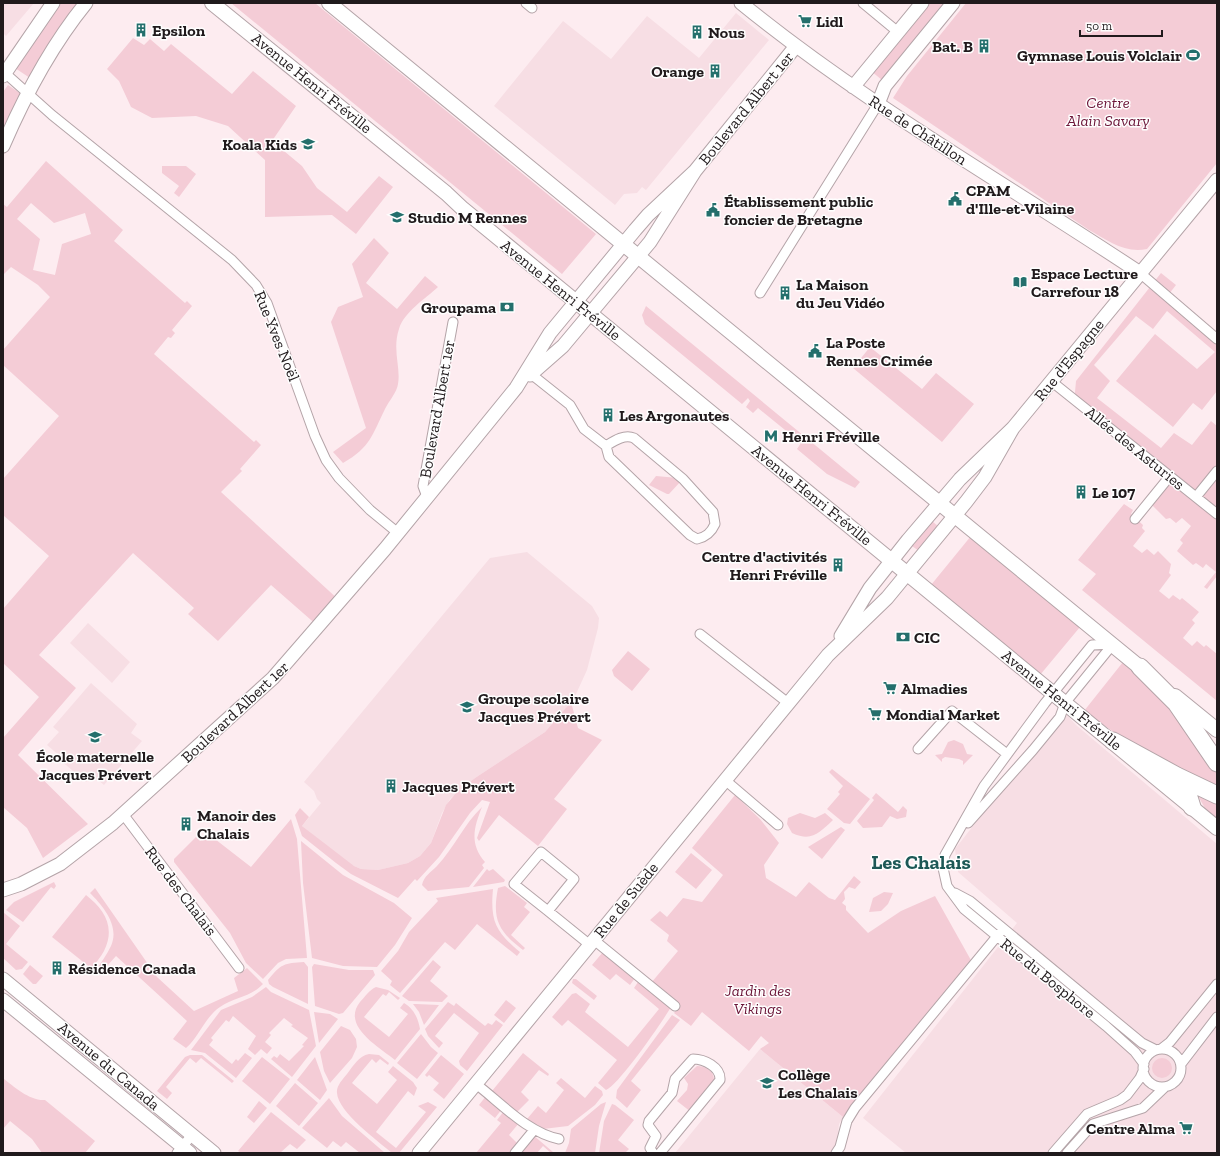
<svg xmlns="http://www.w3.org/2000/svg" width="1220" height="1156" font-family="'Zilla Slab',serif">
<rect width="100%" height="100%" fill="#fdecf0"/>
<!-- built -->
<path fill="#f7dee4" d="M3,3h31l-28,33 -3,-3z
M736,13l33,27 -123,150 -4,-3 -5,6 -13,1 -9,11 -121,-99 69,-85 48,38 36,-43 52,42z
M527,552l65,54 7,12 -1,10 -11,42 -11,24 -13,18 -18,20 -70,46 -25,21 -8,14 -11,30 -11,13 -12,7 -30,7 -17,-1 -14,-6 -45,-37 19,-23 -4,-4 -3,-8 -10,-9 186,-224z
M88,623l42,39 -18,21 -42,-40z
M91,683l46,41 -6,9 11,8 -38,44 -12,-10 -6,7 -27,-23 2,-2 -14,-12 12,-13 -6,-5z
M1063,711l13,14 141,119v309h-311l-43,-35 154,-195 -59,-51 -3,-23z
M760,1049l83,68 -4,7 -3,26 -3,3h-158z"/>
<!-- green -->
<path fill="#f4ccd6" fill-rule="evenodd" d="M58,3h23l-51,75 -15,-10z
M231,3h84l281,231 -34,40z
M927,3h18l-63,77 -11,-9z
M966,3h251v160l-70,86c-22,5 -40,-9 -58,-19l-196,-132 14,-22z
M133,38l11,7 6,-6 14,12 7,-7 61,50 21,-23 43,35 -24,35 30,25 15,22 30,24 32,-36 14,11 -37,47 -24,-19 -67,2v-57l-37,-34 -32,-10 -44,2 -21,-11 -12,-26 -12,-12z
M8,85l13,9 -18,42v-44z
M46,161l77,69 -9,11 71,62 2,-2 5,5 -20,24 3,3 -4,5 -3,-1 -14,17 100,88 2,-2 5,5 -21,24 2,2 -21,21 119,109 -21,26 -48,-42 -53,56 -30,-27 6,-6 -61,-55 -94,102 37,33 -58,67 70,69 -45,34 -16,-30 -24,-21v-69l36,-41 -36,-34v-54l46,-53 -46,-41v-36l56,-63 -56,-51v-15l47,-53 -12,-12 -27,-18 -8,8v-71l4,3zM31,203l23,20 31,-10 6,21 -29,10 -7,31 -22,-5 7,-31 -23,-20z
M162,166h24l10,8 -17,23 -5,-4 5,-7 -17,-13z
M374,238l15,15 -23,30 31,26 28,-33 13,11c-13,12 -34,25 -39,42 -7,21 2,38 -1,55 -1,8 -9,17 -13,25 -13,26 -14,38 -42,54l-10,-11 33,-24 -35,-106 7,-15 25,-10 -11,-33z
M1161,273l15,12 -7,9 48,39v58l-15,19 -9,-7 -20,24 -57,-46 39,-47 42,35 18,-17 -48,-41 -14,18 -17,-13 -42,49 16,16 -13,17 64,50 13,-15 18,12 19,-24 6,5v85l-41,-34 -16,-2 -86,-72 2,-22z
M646,306l214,176 -5,6 -28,-14 -30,-25 4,-6 -43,-35 -5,5 -7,-6 4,-6 -2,-3 -6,6 -97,-80 -3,-9z
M870,347l52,42 14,-16 38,31 -32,38 -89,-74z
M656,476l22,2 3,3 -12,13h-2l-18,-9z
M1172,482l45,36v58l-10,13 -3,-2 12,-15 -10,-8 -3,4 -7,-5 -3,2 -16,-14 6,-8 -3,-3 11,-14 -9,-8 -6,5 -6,-5 -4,1 -14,-14z
M1124,504l9,6 -2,4 12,11 -1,3 3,3 -12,15 9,7 5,-4 7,6 4,-4 13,13 -2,9 2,2 -12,16 10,8 4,-4 7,5 2,-2 17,14 -7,8 3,3 -12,15 9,8 5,-5 7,6 2,-2 11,9v47l-135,-111 14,-16 -18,-14z
M932,521l7,6 -20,24 -7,-5z
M971,536l109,91 -40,48 -109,-90z
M628,651l22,18 -18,22 -18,-15 -2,-6z
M1123,662l39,37 26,32 29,41v18l-78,-40 -55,-39z
M571,702l7,26 24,12 -48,59 13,10 -29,37 -39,-31 -20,26 -2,-3 13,-36 -8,-2 -12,13 -31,44 -22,24 -2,-2 -17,19 -47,-24 -15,-11 -34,-27 -7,-21 5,-7 9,9 -7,9 52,40 7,3 17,1 30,-7 12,-7 11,-13 15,-38 10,-12 19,-15 70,-46z
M954,740l9,4 4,10 6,1 -10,10v-4l-4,-2 -14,-2 -3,2v3l-7,-7 7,-1 6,-12z
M832,769l38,30 -20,25 -6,-1 -17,-14 13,-15 -2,-2 5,-6 -14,-14z
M1194,789l23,9v22l-11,-10z
M876,793l22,19 5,-6 4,4 -1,7 -9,2 -7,-3 -8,11 -19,1 -6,-7 17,-21 -2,-2z
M735,795l25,24 19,24 -15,22 2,13 30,19 13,-15 20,16 6,2 19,-24 7,6 -6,7 -6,-2 -5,5 1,7 -3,4 4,3v4l22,23 33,-22 34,-15 37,66 -129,155 -83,-68 9,-6 -8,-7 -12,15 -47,-39 -11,14 -17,-13 5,-7 -28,-23 27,-32 -11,-10 2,-6 -19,-15 10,-9 7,6 16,-19 19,4 21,-27 -31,-27z
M482,807c-8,20 -13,37 3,55l-3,3 2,3 -15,19 -41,4 -6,-6c2,-9 9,-13 15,-19 17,-18 27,-42 45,-59z
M800,813l15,5 10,-5 8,7c-14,13 -21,22 -41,13l-5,-9 1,-6z
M291,819l6,20 10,119 -21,1 -8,4 -15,16 -17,-16 -16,-30 -56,-71v-3l22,-22 4,4 11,-5 40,31z
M841,827l4,3 -23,29 -14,-12z
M301,841l42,34 51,28 18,15 -17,27 -18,22 -34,-1 -31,-8 -9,-75z
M691,853l21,17 -16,19 -21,-17z
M487,869l2,2 4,-2 12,11 -1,2 -31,5z
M54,882l2,4 -2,3 -3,-2 -28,35 -17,-12 8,-8z
M505,886l22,17 -3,4 6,5 -19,23 14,13 -2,2c-25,-19 -31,-31 -25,-62z
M95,888l62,89 37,34 44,-20 -4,-13 13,-10 16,16c-12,13 -29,13 -43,23 -15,10 -21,30 -34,41l-13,-9 14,-18 -71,-65 -17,19 -3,-4c4,-8 11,-16 15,-25 9,-20 -8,-40 -21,-53z
M493,889c-3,33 3,43 27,63l-3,4 -40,-32 -22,26 -10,-8 -45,51 -10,-8 2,-4 -11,-10 17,-20 11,-19 29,-31 -2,-3z
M884,892l9,1 -5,11 -7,7 -12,1 4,-14z
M86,895c18,14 30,32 18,56 -3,6 -9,12 -12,18l-40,-32z
M3,912l17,14 -14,18 22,18 -6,7 -6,1 -13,-12z
M603,952l32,26 -5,7 -14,-11 -6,6 -18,-15z
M433,960l8,7 -11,14 18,15 -6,6 -33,-1 -7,-5z
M304,962l4,5v37l-35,-17 -4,-3 -1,-4c13,-16 16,-17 36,-18z
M314,964l35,6h24l2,5 -32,38 -4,1 -24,-8 -3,-39z
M30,965l13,11 -7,8h-3l-10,-10z
M573,979h3l21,17 -3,4 -22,-17z
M638,982l33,25c-8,14 -53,79 -65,83l-8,-7 19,-23 -49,-40 -6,6 -10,-9 20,-23 4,-1 14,11 -5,8 43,35 31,-38 -25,-21z
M266,987l5,5 38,18 7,36 -24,31 -21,-18 3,-3 3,2 3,-4 9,7 15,-15 -2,-1 6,-7 -17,-12 2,-1 -9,-7 -15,15 2,2 -6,7 7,6 -5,6 -6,-5 -6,6 -7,-6 8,-13 -23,-20 -4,6 -3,-2 -15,18 2,2 -4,5 23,19 4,-5 2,2 7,-8 7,5 -16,20 -31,-25 -14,-3 30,-40 31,-13z
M376,987l12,3 12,8 -2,2 -9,-8 -3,4 -3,-2 -19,23 25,20 19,-23 -8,-6 4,-5c10,6 14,15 16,26l-25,31c-16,-13 -54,-34 -35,-58 5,-5 9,-12 16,-15z
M506,1000l10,8 -12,15 -10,-8z
M448,1002l6,4 2,-3 29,23 3,-3 4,2 4,-5 7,5 -36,46 -7,-6 -1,-4 20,-28 -25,-20 -19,23 8,7 -4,5 -11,-12 -3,-7z
M413,1004h3l23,1 -15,20 -5,-13z
M314,1012l16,2 8,5 -19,24z
M672,1015l8,5 -49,61 10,9 -14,18 -11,-10 1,-8z
M341,1026l9,4 6,9 1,8 -5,11 -22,25 -6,-12 -4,-19z
M421,1034l10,13 7,6 -21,26 -20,-16z
M523,1053l26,21 -1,2 -9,-6 -18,22 8,8 -12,12 -25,-21z
M369,1054l10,1 10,8 -1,2 -8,-6 -4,4 -4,-4 -20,24 25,21 20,-24 -9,-8 5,-6 20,16 4,6 -3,8 -6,-5 -32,41 20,16 30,-36 -8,-6 10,-4 9,5 -38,46h-7c-14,-12 -54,-41 -55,-60 -1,-7 6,-14 10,-19 6,-8 12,-18 22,-20z
M190,1055h12l32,26 -2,2 -31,-25 -5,5 -6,-5 -24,29 6,6 -5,6 -10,-8 28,-34z
M441,1055l23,19 -20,25 -11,-9 6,-7 -10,-8 -2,2 -2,-2z
M262,1057l28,22 -20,25 -28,-23z
M315,1057l12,33 -7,10 -23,-20z
M1152 1068a10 10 0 1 1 20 0a10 10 0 1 1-20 0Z
M697,1066c9,0 17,5 17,14l-23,32 -14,-11 10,-11 1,-6 -4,-6z
M3,1078c11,9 27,23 42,22l50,41 -10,12h-43l-10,-14 -22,-18 -7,8z
M561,1078l24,20 10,-12 7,5 1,4 -8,10 -27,21 -25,3 -16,-10 11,-13 8,7 18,-23 -8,-7z
M295,1083l23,20 -19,23 -23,-20z
M486,1096l16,13 -7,9 -16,-13z
M329,1098l13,18 43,37h-25l-14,-11 -5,5 -8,-6 -6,7 -25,-20z
M259,1101l8,7 -13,15 -7,-6z
M606,1102l-7,24 -4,27h-30l4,-10 2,-14 30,-25z
M612,1104l3,1 19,15 -16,20 11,9 -4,4h-26l5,-32z
M504,1111l15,12 -10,12 8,8 -8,10h-33l25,-30 -4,-3z
M271,1112l35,28 -9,9 -7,-5 -10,9h-39l-3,-2z
M533,1135l20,17 -2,1 -8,-7 -6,7h-18z"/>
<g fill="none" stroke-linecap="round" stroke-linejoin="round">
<!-- street casing -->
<g stroke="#b4a4a8" stroke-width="11">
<path id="street" d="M526,3l6,5
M863,3l35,29
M4,69l1,4 47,42 180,145 24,25 11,18 48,133 11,24 13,18 31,32 28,23
M1140,273l77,66
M760,293l118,-189
M531,374l39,31 14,24 22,17c8,-5 18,-12 28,-8l49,41 30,33 2,12c-4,9 -9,13 -18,15l-7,-4 -81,-78 -3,-11
M1051,381l166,133
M427,497l-4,-11 30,-164
M1196,497l21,-26
M1135,519l35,-43
M700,634l88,69
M1113,644l-21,1 -47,58 -61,83 -39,69 -2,13 4,18 17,23 142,117 29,26 9,12
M918,749l34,-38 55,43
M725,780l53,45
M123,814l116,154
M968,823l65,-73 27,-33 5,-14 48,-59
M541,852l33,27 -26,32 -34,-27z
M955,893l15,8 172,142 14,7
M548,911l42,34
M594,940l81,66
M1161,1049l9,-7 47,-58
M1143 1068a19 19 0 1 1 38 0a19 19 0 1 1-38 0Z
M1181,1064l36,-47
M476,1084c25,19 52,49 83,55
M177,1153l15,-18
M515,1153l19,-23
M653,1153l-3,-5 6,-12 -8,-11 1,-4 23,-28 3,-14 18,-20c11,0 28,8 27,21l-60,73
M836,1153l4,-6 7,-26 8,-13 148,-179
M1053,1153l34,-39 33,-14 7,-5 13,-17 4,-9
M1067,1153l26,-29 50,-16 22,-21"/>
</g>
<!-- secondary casing -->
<g stroke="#b4a4a8" stroke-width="15">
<path id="secondary" d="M741,3c125,102 266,181 399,270
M3,76l50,-73
M853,87l69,-84
M878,104l7,-18 68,-83
M3,146c22,-51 48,-100 83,-143
M530,375l33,-29 87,-104 45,-71 101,-125
M841,636l29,-48 38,-48 52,-61 53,-51 204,-248
M3,890l18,-6 39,-20 53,-41 160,-145 112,-129 131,-161 34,-55 85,-103 13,-15 47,-44
M3,979l211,174
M3,1000l187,153
M419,1153l409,-498 59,-57 79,-96 19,-25 28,-49"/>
</g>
<!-- primary casing -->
<g stroke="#b4a4a8" stroke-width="16">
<path id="primary" d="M212,3l234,190 17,16 754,619
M329,3l819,671
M1175,696l42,34"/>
</g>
<!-- highway casing -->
<g stroke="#b4a4a8" stroke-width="19">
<path id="highway" d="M1140,667l36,36 41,60
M1113,741l64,35 40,19
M1177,776l10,15 5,16"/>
</g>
<!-- street -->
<use href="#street" stroke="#fff" stroke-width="9"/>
<!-- secondary -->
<use href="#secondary" stroke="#fff" stroke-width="13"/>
<!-- primary -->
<use href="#primary" stroke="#fff" stroke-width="14"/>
<!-- highway -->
<use href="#highway" stroke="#fff" stroke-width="17"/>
</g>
<!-- icons -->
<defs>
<g id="supermarket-bare" transform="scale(1.08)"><path d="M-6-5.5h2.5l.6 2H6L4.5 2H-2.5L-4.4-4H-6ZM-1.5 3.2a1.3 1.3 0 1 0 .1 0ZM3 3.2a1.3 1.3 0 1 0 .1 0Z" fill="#246f6c" stroke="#fefefe" stroke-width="2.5" paint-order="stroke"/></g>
<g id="building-bare" transform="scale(1.08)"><path d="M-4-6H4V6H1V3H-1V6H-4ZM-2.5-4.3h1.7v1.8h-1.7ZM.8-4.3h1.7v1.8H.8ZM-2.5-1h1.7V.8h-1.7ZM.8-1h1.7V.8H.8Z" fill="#246f6c" stroke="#fefefe" stroke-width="2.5" paint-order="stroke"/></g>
<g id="stadium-bare" transform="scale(1.08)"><path d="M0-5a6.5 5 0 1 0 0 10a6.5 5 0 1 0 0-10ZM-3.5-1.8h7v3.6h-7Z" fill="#246f6c" stroke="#fefefe" stroke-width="2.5" paint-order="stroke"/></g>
<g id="school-bare" transform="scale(1.08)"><path d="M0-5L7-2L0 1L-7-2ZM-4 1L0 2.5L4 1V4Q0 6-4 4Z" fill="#246f6c" stroke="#fefefe" stroke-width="2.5" paint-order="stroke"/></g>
<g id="civic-bare" transform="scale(1.08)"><path d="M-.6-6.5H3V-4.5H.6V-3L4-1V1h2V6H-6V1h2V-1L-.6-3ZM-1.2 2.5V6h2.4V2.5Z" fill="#246f6c" stroke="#fefefe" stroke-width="2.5" paint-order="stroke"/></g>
<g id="university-bare" transform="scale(1.08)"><path d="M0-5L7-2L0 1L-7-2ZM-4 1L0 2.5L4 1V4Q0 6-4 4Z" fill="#246f6c" stroke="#fefefe" stroke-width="2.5" paint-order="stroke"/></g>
<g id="library-bare" transform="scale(1.08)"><path d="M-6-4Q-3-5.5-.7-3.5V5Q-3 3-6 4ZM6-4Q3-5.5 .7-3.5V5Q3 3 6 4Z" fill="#246f6c" stroke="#fefefe" stroke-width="2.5" paint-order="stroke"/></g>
<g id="bank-bare" transform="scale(1.08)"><path d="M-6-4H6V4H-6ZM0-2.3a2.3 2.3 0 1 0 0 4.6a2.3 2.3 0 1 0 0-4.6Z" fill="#246f6c" stroke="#fefefe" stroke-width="2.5" paint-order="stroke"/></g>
<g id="metro-bare" transform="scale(1.08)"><path d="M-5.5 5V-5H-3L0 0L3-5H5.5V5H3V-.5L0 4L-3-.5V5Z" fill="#246f6c" stroke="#fefefe" stroke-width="2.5" paint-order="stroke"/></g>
</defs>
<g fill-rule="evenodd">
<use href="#supermarket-bare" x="805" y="21"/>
<use href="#building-bare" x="141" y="30"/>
<use href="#building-bare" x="697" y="32"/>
<use href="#building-bare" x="984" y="46"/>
<use href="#stadium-bare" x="1193" y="55"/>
<use href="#building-bare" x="715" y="71"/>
<use href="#school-bare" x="308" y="144"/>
<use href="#civic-bare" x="955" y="199"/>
<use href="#civic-bare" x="713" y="210"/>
<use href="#university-bare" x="397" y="217"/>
<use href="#library-bare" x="1020" y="282"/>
<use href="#building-bare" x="785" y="293"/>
<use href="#bank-bare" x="507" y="307"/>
<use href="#civic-bare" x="815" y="351"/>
<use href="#building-bare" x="608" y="415"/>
<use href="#metro-bare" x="771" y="436"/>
<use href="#building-bare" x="1081" y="492"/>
<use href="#building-bare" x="838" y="565"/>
<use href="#bank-bare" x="903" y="637"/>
<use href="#supermarket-bare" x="890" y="688"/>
<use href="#school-bare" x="467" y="707"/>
<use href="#supermarket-bare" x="875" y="714"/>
<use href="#school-bare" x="95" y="737"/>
<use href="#building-bare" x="391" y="786"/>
<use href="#building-bare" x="186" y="824"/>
<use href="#building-bare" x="57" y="968"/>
<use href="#school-bare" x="767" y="1083"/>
<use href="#supermarket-bare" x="1186" y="1128"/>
</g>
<g text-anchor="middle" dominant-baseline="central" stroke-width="3" stroke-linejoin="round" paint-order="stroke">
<!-- poi labels -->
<g font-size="16" font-weight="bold" fill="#201a1c" stroke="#fefefe" text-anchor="start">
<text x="816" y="21">Lidl</text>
<text x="152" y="30">Epsilon</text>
<text x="708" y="32">Nous</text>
<text x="973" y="46" text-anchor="end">Bat. B</text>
<text x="1182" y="55" text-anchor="end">Gymnase Louis Volclair</text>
<text x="704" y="71" text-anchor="end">Orange</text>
<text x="297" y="144" text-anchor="end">Koala Kids</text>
<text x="966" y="190">CPAM<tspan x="966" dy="18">d'Ille-et-Vilaine</tspan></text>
<text x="724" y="201">Établissement public<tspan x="724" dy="18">foncier de Bretagne</tspan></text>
<text x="408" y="217">Studio M Rennes</text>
<text x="1031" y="273">Espace Lecture<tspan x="1031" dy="18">Carrefour 18</tspan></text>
<text x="796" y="284">La Maison<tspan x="796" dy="18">du Jeu Vidéo</tspan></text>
<text x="496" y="307" text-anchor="end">Groupama</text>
<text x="826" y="342">La Poste<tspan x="826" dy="18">Rennes Crimée</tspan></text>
<text x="619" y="415">Les Argonautes</text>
<text x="782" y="436">Henri Fréville</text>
<text x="1092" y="492">Le 107</text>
<text x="827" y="556" text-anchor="end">Centre d'activités<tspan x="827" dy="18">Henri Fréville</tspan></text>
<text x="914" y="637">CIC</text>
<text x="901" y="688">Almadies</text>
<text x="478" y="698">Groupe scolaire<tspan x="478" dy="18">Jacques Prévert</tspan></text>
<text x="886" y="714">Mondial Market</text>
<text x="95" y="756" text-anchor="middle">École maternelle<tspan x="95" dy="18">Jacques Prévert</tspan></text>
<text x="402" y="786">Jacques Prévert</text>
<text x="197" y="815">Manoir des<tspan x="197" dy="18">Chalais</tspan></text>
<text x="68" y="968">Résidence Canada</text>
<text x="778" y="1074">Collège<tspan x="778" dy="18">Les Chalais</tspan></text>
<text x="1175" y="1128" text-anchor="end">Centre Alma</text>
</g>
<!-- street labels -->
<g font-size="16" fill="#201a1c" stroke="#fefefe">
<text transform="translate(312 83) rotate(39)">Avenue Henri Fréville</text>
<text transform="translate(746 108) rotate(-51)">Boulevard Albert 1er</text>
<text transform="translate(918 130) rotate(33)">Rue de Châtillon</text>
<text transform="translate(561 290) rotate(39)">Avenue Henri Fréville</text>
<text transform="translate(277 336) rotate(68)">Rue Yves Noël</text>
<text transform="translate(1069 360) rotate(-51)">Rue d'Espagne</text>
<text transform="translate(437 409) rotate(-80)">Boulevard Albert 1er</text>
<text transform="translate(1135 448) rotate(39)">Allée des Asturies</text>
<text transform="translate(812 495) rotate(39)">Avenue Henri Fréville</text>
<text transform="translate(1062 700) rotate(39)">Avenue Henri Fréville</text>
<text transform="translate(235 712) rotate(-43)">Boulevard Albert 1er</text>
<text transform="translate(181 891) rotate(53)">Rue des Chalais</text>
<text transform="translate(626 900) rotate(-51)">Rue de Suède</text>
<text transform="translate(1048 978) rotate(39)">Rue du Bosphore</text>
<text transform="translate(109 1066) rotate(40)">Avenue du Canada</text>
</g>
<!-- park labels -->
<g font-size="16" font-style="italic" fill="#6b1538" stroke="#fefefe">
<text x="1108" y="102">Centre<tspan x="1108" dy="18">Alain Savary</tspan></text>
<text x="758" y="990">Jardin des<tspan x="758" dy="18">Vikings</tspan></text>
</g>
<!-- district labels -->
<g font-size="20" font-weight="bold" fill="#1d5856" stroke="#fefefe">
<text x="921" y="862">Les Chalais</text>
</g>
</g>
<!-- border -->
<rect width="1220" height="1156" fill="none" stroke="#201a1c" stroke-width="8"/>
<!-- scale -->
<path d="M1080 30v6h82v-6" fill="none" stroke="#201a1c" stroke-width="2"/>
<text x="1086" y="30" font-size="12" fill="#201a1c" stroke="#fefefe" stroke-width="3" paint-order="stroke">50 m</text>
</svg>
